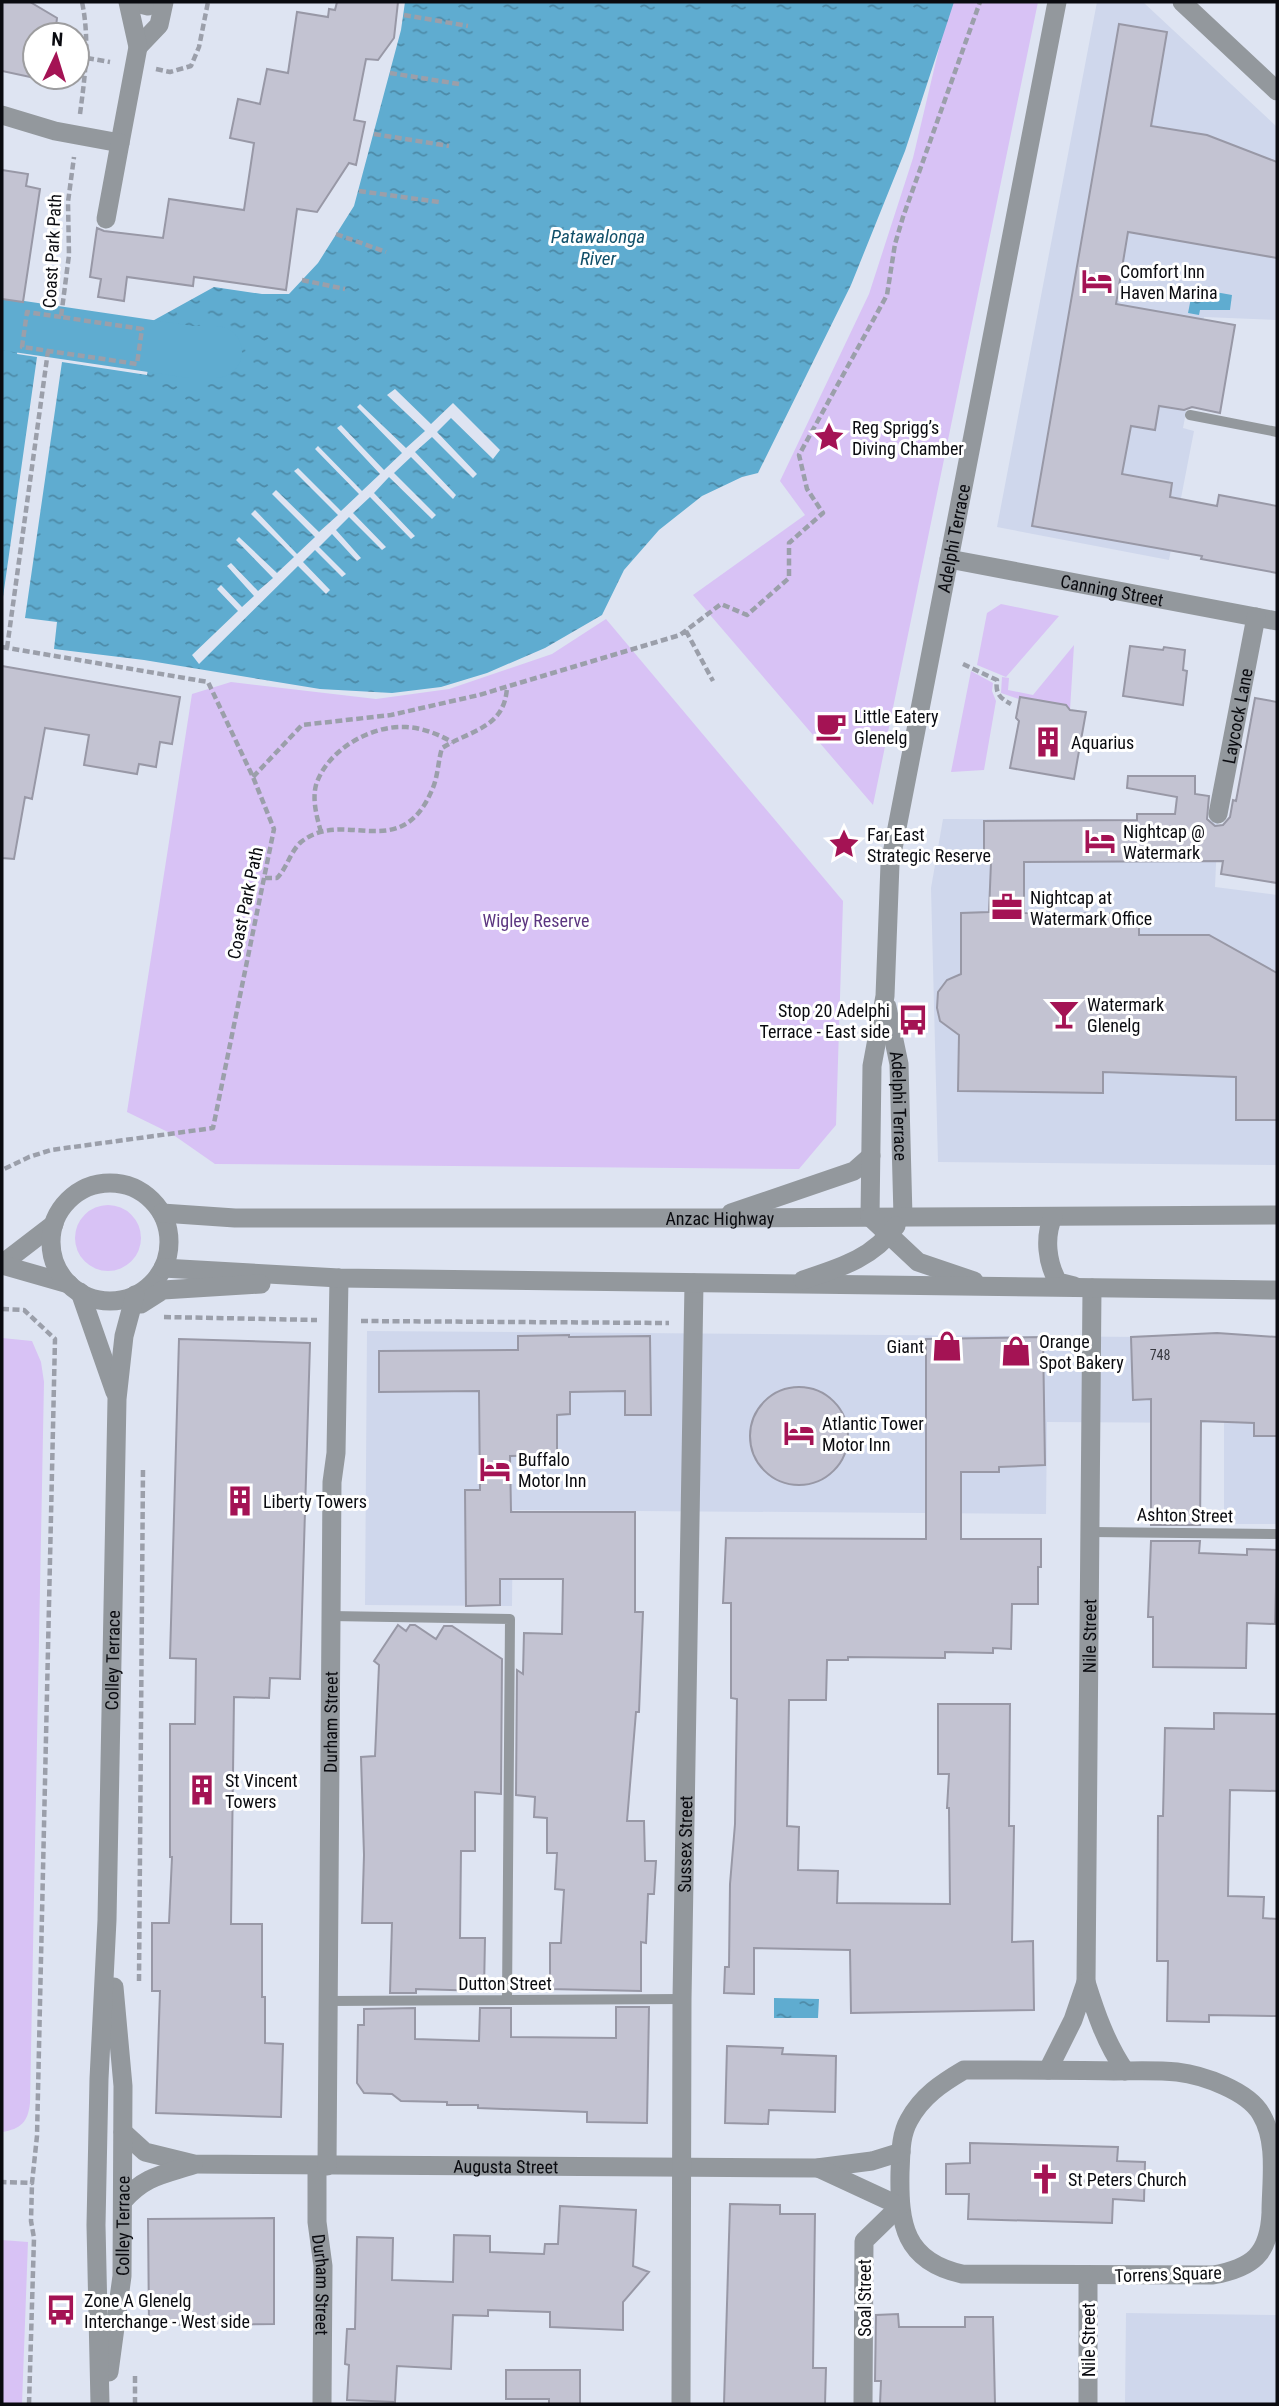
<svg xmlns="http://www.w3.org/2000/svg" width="1279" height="2406" font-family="'Roboto Condensed',sans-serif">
<defs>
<pattern id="water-ripples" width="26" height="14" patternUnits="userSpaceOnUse" patternTransform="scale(1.75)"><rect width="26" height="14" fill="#5facd0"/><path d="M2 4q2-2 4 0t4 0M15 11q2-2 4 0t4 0" fill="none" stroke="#4d8aa7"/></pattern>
</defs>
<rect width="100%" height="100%" fill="#dee4f2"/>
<!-- built -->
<path fill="#cfd7ec" d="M1097,2h46l134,125v193l-73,-3 -21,111 11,3 -25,129 -172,-33z
M943,819l275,1 -3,67 62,8v270l-339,-3 -7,-274z
M367,1331l910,7v186h-53v-101l-177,-1 -1,92 -533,-4 -1,96 -147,-1z
M1126,2313l151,2v89h-152z"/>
<!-- green -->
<path fill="#d8c2f5" d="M950,2h88l-165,803 -180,-210 112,-80 -25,-34 89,-187 44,-136z
M1001,604l58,12 -53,61 -29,-12 10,-52z
M606,619l237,282 -7,224 -37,44 -584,-5 -43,-30 -45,-22 65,-418 39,-12 145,17 73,-10 103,-35z
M1074,645l-4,65 -4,-5 -41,-7 -3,2 -21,-7 1,-16 7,1 -1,12 25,5z
M971,671l22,12 -1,8 4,10 -12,69 -33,2z
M75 1238a33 33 0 1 1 66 0a33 33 0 1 1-66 0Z
M2,1338l30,3 9,21 3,20 -14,721c-2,19 -9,26 -28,29z
M2,2240l26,2 -6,162h-20z"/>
<!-- water -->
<path fill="url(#water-ripples)" d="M405,2h549l-49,149 -54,134 -93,188 -16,4 -40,19 -43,34 -35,40 -22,45 -57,33 -58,25 -46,14 -49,6 -72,-4 -176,-29 -90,-11 3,-27 -32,-4 37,-256 85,13 3,-18 -7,-2 4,-31 67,-37 48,7h27l29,-31 36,-57 47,-176z
M1193,288l39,7 -2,15h-30l-1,5 -11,-2z
M2,309l21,3 -6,42 20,3 -35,247z
M31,315l107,16 -4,23 -106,-15z
M774,1998l45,1 -1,19h-44z"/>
<!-- pier -->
<path fill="#dee4f2" d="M395,389l36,35 22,-21 47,47 -7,9 -42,-41 -14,14 40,42 -4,4 -41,-41 -17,15 41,43 -3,4 -42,-42 -17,16 42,42 -4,4 -43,-42 -15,16 41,43 -4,3 -41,-42 -17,16 33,34 -4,3 -33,-33 -13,13 25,28 -4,3 -25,-27 -13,13 27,27 -4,3 -27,-27 -12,12 27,28 -4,4 -28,-28 -99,98 -7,-9 46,-44 -21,-22 4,-4 21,22 12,-11 -27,-30 4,-3 27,28 15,-13 -37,-38 3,-3 38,36 17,-16 -43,-43 4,-4 42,44 18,-17 -43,-43 4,-4 43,42 19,-17 -44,-44 4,-3 43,43 18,-17 -44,-45 3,-3 44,45 18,-17 -43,-46 4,-3 43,45 18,-17 -45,-46 3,-3 46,44 19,-17 -38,-36z"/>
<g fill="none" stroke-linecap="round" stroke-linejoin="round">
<!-- river -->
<path stroke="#5facd0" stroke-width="52" d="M2,324l189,28h25"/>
</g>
<!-- building -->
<path fill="#c3c3d2" stroke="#9898a6" stroke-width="2" d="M2,2h28l27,16 -2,17h-20v42h15l-1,4 -47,-10z
M337,2h61l-4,36 -16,22 -12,-1 -12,61 11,2 -9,43 -7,-2 -32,49 -20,-3 -11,81 -92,-13 -1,9 -66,-9 -3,24 -26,-4 3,-18 -11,-2 7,-49 7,3 59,7 6,-39 75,11 10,-67 -24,-5 8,-39 22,5 7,-35 21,4 9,-61 31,5 1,-8 6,1z
M1119,24l48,8 -16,94 56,9 70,27v96l-149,-26 -12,72 119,21 -15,88 -28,-6 -8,3 -25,-4 -4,24 -24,-4 -9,48 50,9 -2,14 47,9 2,-11 58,11v67l-76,-14 1,-3 -170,-30z
M2,170l26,4 -2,12 14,3 -17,113 -21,-3z
M1130,646l33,4 1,-3 21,3 -2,20 4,1 -4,34 -60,-9z
M2,666l178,31 -8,47 -12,-2 -4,25 -17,-3 -2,10 -53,-9 5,-30 -44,-7 -13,71 -7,-2 -11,62 -12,-1z
M1020,697l46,8 4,5 16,2 -12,67 -64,-11 9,-47 -3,-3z
M1255,698l22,4v181l-56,-9 2,-13 -199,1v51l115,1v21h70l68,38v147h-41v-43l-133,-5v21l-145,-2 1,-56 -19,-14 -3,-13 1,-16 9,-12 14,-6v-61l28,-1 2,-50h-7v-41l153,-1v-6h38l2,-17 -50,-9 1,-12h67v18l14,2 -2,23 8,7 8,-1 7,-8 3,-17 3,1z
M1217,1333l60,4v99h-23v-13l-53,-2 -1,104h-49v-126l-18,1 -2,-63z
M569,1335v2l81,-1 1,79h-26v-24l-55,1v22l-13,1v40l-47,1 1,56h124v100h8l-4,100h-3l-9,109h17l1,40h11l-2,33h-6l-2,49 -5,-1v49l-91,-2v-46h11l3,-53 -9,-1 2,-36h-10v-35l-13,-1 1,-20 -19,-2 1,-125 6,4 1,-41 38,1 1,-55h-63v26l-34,1 -1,-116h15l-1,-99 -100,1v-41l139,-1v-14z
M1043,1337l2,128 -46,2v5h-38v67h80v28h-3v37h-26l-1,45 -18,-1v5l-48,-1v6l-97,-1v3h-21l-1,40h-37l-2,126 12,1 -1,43 40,1 -1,32 113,1 -1,-96h-2l2,-34h-11v-70h72l-1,122h5l-2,116 21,-1 1,69 -183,3 -1,-63 -96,-2v46l-30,-1 1,-26h4l1,-83 5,-60 2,-125 -6,-1v-95h-8l3,-65 200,1v-200z
M179,1339l131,4 -10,336 -30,-1 -1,20 -35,-1 -3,227h31v73h3v46l18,1 -2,73 -125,-4 4,-122h-8v-68h17l3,-66h-2v-133h25l1,-65 -26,-1z
M750 1436a49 49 0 1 1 98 0a49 49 0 1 1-98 0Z
M1151,1541h49l-1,12 48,2v-6l30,1 -2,74 -28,-1 -1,45 -93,-1v-50h-5z
M398,1625l8,6 4,-6h5l21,14 8,-13h8l50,33 -1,135 -26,-2v59h-14l-1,87h25l-1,53 -68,-2v4h-26l2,-70h-30l2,-68 -3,-98 14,-1 4,-91 -5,-4z
M1214,1713l63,1v77l-47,-1 -2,106 36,1 -1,21 14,1v97l-68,-1v7l-42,-1 1,-60h-11l1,-145h5l2,-88 49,1z
M616,2007h33l-2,116 -60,-1v-10l-109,-4v-3h-31v-3l-46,-1 -9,-7 -28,-1 -7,-10 1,-58h6v-16l51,-1v31l64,2 1,-33h31v29l105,1z
M727,2046l56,2 -1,6 54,2 -1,56 -66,-2 -1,14 -43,-1z
M970,2143l148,4 -1,14 28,1 -1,39 -31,-2 -1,24 -144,-4 1,-25h-23v-30l24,-1z
M730,2204l50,1v9h35l-2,154h13l-1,36h-101z
M560,2206l76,4 -3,56 16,6 -26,30v28l-73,-3v-15l-62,-2v6l-35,-1 -2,54 -54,-3 -2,36 -48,-2 2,-35 -4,-1 2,-35h8l2,-92 36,1 -1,42 61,2 1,-47 36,1v16l54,2 1,-10h13z
M274,2218v106l-125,1 -1,-106z
M898,2314l1,13h66v-10h28l2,87h-115l1,-23h-6l1,-66z
M506,2370h74v34h-31v-5h-43z"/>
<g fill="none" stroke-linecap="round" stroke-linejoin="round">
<!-- path -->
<path stroke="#9b9faa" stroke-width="4.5" stroke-dasharray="7 3.5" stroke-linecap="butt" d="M404,15l64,11
M87,58l23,4
M156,69l14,3 21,-6 8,-19 9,-45
M390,73l69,11
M80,114c5,-38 10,-74 2,-112
M374,134l75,12
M359,191l80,11
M336,234l50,18
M302,280l43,9
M61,317l-34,-5 -5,35 115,17 5,-35 -81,-12 8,-62 -1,-53 6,-45
M686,631l27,50
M2,647l206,35 45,95 21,52 -61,299 -162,22 -22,7 -27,13
M7,648l41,-297
M963,664l34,16c-2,14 3,18 14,24
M253,777l49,-52 89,-10 88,-20 201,-60 41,-31 26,11 42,-37v-35l34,-30 -16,-24 -8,-34 88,-160 8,-51 8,-27 77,-215
M321,832c-4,-14 -9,-32 -5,-47 11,-35 55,-60 90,-58 17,1 32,7 46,15
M265,878h12c10,-10 13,-26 24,-36 44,-35 99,23 131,-52 6,-13 6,-29 10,-42 29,-18 63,-20 65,-61
M2,1309l22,1 31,29 -18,797 -5,47 -30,-1
M164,1317l153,3
M361,1321l308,2
M139,1981l4,-513
M29,2404l5,-166 -3,-17 1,-38
M135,2404v-30"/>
<!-- service -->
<path stroke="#93989d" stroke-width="10" d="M1190,415l87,17
M1092,1532l185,2
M331,1616l179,3 -3,381
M330,2001l352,-2"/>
<!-- minor -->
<g stroke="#93989d" stroke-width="19">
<path d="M132,2l16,4 7,-4"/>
<path d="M1182,2l95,89"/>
<path d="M138,47l21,-22 5,-23"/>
<path d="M2,115l53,16 65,12 18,-96 -10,-45"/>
<path d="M106,219l14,-76"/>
<path id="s1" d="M949,559l328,62"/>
<path id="s2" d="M1218,814l38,-197"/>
<path d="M2,1264l52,-40"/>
<path d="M2,1265l67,19"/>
<path id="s3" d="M1086,1982l6,-694"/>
<path d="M964,2070c50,0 100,0 150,1 21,0 43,-1 63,1 26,3 71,19 84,42 17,28 10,68 10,99 -2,42 -19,55 -58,62l-251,-1c-58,-13 -63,-50 -62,-102 1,-18 0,-36 9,-52 13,-24 33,-37 55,-50z"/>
<path d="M1048,2070l25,-50 13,-38c10,32 20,61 39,89"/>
<path id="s4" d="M123,2132l22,20 49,12 623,4 55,-7 29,-9"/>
<path id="s5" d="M317,2166v56l6,44 -1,138"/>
<path id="s6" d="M327,2166l5,-684 4,-29 3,-175"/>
<path d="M818,2168l82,38 -36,35 -1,163"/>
<path d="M123,2201c22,-25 39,-26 70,-36"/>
<path d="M1088,2275v129"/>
<path id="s7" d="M681,2404l1,-405 12,-716"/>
</g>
<!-- tertiary -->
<g stroke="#93989d" stroke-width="19">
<path id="s8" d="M887,1007l12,57 4,153"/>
<circle cx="110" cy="1242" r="59"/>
<path id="s9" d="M162,1213l73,5h482l560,-3"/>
<path d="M731,1213l123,-42 17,-15"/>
<path id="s10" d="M870,1217l2,-151 13,-70 5,-132 167,-862"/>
<path d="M870,1217l48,45 56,19"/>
<path d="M1053,1217c-9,20 -6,46 5,65l16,4"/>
<path d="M163,1268l176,10 938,12"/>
<path d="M803,1280c36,-12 69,-21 93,-54"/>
<path d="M80,1292l35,100"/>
<path d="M141,1304l22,-14 98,-6"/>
<path id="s11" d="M109,2372l13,-96 1,-190 -9,-99"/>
<path id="s12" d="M100,2404l-4,-179 3,-146 8,-159 10,-521 7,-63 11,-41"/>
</g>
</g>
<!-- icons -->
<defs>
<g id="hotel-bare" transform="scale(2.415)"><path d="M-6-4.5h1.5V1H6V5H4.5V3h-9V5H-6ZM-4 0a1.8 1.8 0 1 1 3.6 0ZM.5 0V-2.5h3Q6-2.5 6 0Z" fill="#a41354" stroke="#fff" stroke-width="2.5" paint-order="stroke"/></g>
<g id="sight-bare" transform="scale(2.415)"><path d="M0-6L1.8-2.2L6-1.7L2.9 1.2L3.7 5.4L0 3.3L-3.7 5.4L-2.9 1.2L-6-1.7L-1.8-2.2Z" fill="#a41354" stroke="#fff" stroke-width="2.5" paint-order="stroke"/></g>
<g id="cafe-bare" transform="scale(2.415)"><path d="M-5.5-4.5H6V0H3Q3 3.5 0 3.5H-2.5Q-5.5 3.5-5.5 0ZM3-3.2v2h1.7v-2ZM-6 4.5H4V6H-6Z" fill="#a41354" stroke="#fff" stroke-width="2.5" paint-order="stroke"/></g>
<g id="building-bare" transform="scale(2.415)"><path d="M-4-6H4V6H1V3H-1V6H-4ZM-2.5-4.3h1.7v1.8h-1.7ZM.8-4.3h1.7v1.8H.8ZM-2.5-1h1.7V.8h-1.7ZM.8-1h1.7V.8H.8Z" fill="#a41354" stroke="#fff" stroke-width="2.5" paint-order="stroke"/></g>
<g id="office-bare" transform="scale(2.415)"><path d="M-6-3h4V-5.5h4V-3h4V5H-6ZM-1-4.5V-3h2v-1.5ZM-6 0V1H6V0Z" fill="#a41354" stroke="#fff" stroke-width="2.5" paint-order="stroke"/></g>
<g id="bar-bare" transform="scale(2.415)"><path d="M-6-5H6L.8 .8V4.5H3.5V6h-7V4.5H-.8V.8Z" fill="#a41354" stroke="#fff" stroke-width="2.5" paint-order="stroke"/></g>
<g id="bus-bare" transform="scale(2.415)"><path d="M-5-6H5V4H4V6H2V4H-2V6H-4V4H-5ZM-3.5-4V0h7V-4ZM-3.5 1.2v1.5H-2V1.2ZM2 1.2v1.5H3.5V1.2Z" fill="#a41354" stroke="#fff" stroke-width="2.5" paint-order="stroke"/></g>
<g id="shop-bare" transform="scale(2.415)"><path d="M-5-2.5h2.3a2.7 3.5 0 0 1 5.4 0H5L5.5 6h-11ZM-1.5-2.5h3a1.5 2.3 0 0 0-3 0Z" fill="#a41354" stroke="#fff" stroke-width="2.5" paint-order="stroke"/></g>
<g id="church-bare" transform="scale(2.415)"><path d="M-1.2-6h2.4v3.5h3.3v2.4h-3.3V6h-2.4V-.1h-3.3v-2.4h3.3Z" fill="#a41354" stroke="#fff" stroke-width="2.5" paint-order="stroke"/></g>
</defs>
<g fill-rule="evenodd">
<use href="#hotel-bare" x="1097" y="281"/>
<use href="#sight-bare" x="829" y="437"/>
<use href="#cafe-bare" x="831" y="726"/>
<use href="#building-bare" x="1048" y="742"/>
<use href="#hotel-bare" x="1100" y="841"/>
<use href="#sight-bare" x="844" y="844"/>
<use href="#office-bare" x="1007" y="907"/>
<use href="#bar-bare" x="1064" y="1014"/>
<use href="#bus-bare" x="913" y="1020"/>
<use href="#shop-bare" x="947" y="1346"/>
<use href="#shop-bare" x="1016" y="1351"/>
<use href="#hotel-bare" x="799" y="1433"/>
<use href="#hotel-bare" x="495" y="1469"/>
<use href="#building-bare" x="240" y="1501"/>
<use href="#building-bare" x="202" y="1790"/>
<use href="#church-bare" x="1045" y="2179"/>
<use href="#bus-bare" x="61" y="2310"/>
</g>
<g text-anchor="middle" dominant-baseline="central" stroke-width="6" stroke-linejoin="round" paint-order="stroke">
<!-- number labels -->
<g font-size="14" fill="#383940">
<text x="1160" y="1355">748</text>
</g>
<!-- street labels -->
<g font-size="18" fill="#0a0b10" stroke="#fff">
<text transform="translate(52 251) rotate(-87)">Coast Park Path</text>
<text stroke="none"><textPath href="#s10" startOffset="686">Adelphi Terrace</textPath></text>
<text stroke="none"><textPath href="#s1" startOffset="166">Canning Street</textPath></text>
<text stroke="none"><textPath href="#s2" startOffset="100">Laycock Lane</textPath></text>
<text transform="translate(245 903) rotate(-78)">Coast Park Path</text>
<text stroke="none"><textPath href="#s8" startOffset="100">Adelphi Terrace</textPath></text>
<text stroke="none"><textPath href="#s9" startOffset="558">Anzac Highway</textPath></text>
<text transform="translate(1185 1515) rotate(1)">Ashton Street</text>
<text stroke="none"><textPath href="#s3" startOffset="346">Nile Street</textPath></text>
<text stroke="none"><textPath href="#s12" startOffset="744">Colley Terrace</textPath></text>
<text stroke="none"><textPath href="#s6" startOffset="444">Durham Street</textPath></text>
<text stroke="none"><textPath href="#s7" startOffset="560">Sussex Street</textPath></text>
<text x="505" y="1983">Dutton Street</text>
<text stroke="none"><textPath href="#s4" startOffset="392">Augusta Street</textPath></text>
<text stroke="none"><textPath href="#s11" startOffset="147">Colley Terrace</textPath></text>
<text transform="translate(1168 2274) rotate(-2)">Torrens Square</text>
<text stroke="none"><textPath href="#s5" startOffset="119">Durham Street</textPath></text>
<text transform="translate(864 2298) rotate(-90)">Soal Street</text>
<text transform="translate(1088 2340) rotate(-90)">Nile Street</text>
</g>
<!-- poi labels -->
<g font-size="18" fill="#0a0b10" stroke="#fff" text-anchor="start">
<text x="1120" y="271">Comfort Inn<tspan x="1120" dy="21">Haven Marina</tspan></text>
<text x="852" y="427">Reg Sprigg’s<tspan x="852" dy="21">Diving Chamber</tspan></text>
<text x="854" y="716">Little Eatery<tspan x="854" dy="21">Glenelg</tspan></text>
<text x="1071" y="742">Aquarius</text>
<text x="1123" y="831">Nightcap @<tspan x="1123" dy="21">Watermark</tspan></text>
<text x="867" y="834">Far East<tspan x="867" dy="21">Strategic Reserve</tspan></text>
<text x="1030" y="897">Nightcap at<tspan x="1030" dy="21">Watermark Office</tspan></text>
<text x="1087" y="1004">Watermark<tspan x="1087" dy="21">Glenelg</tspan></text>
<text x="890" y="1010" text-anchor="end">Stop 20 Adelphi<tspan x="890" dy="21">Terrace - East side</tspan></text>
<text x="1039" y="1341">Orange<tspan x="1039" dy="21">Spot Bakery</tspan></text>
<text x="924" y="1346" text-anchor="end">Giant</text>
<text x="822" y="1423">Atlantic Tower<tspan x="822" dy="21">Motor Inn</tspan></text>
<text x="518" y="1459">Buffalo<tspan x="518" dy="21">Motor Inn</tspan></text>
<text x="263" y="1501">Liberty Towers</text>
<text x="225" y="1780">St Vincent<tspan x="225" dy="21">Towers</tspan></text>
<text x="1068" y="2179">St Peters Church</text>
<text x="84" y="2300">Zone A Glenelg<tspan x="84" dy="21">Interchange - West side</tspan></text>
</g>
<!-- park labels -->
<g font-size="18" fill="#5c3680" stroke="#fff">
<text x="536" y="920">Wigley Reserve</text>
</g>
<!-- water labels -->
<g font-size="19" font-style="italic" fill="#104f69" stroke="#fff">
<text x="598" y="236">Patawalonga<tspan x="598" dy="22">River</tspan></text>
</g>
</g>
<!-- border -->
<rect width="1279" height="2406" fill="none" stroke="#0a0b10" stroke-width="7"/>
<!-- north arrow -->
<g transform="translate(56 56) rotate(4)"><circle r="33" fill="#ffffff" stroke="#9d9d9f" stroke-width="2"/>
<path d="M0-5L12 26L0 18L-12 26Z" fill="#a41354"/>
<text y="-10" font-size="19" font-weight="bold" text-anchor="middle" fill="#0a0b10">N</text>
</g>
</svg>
